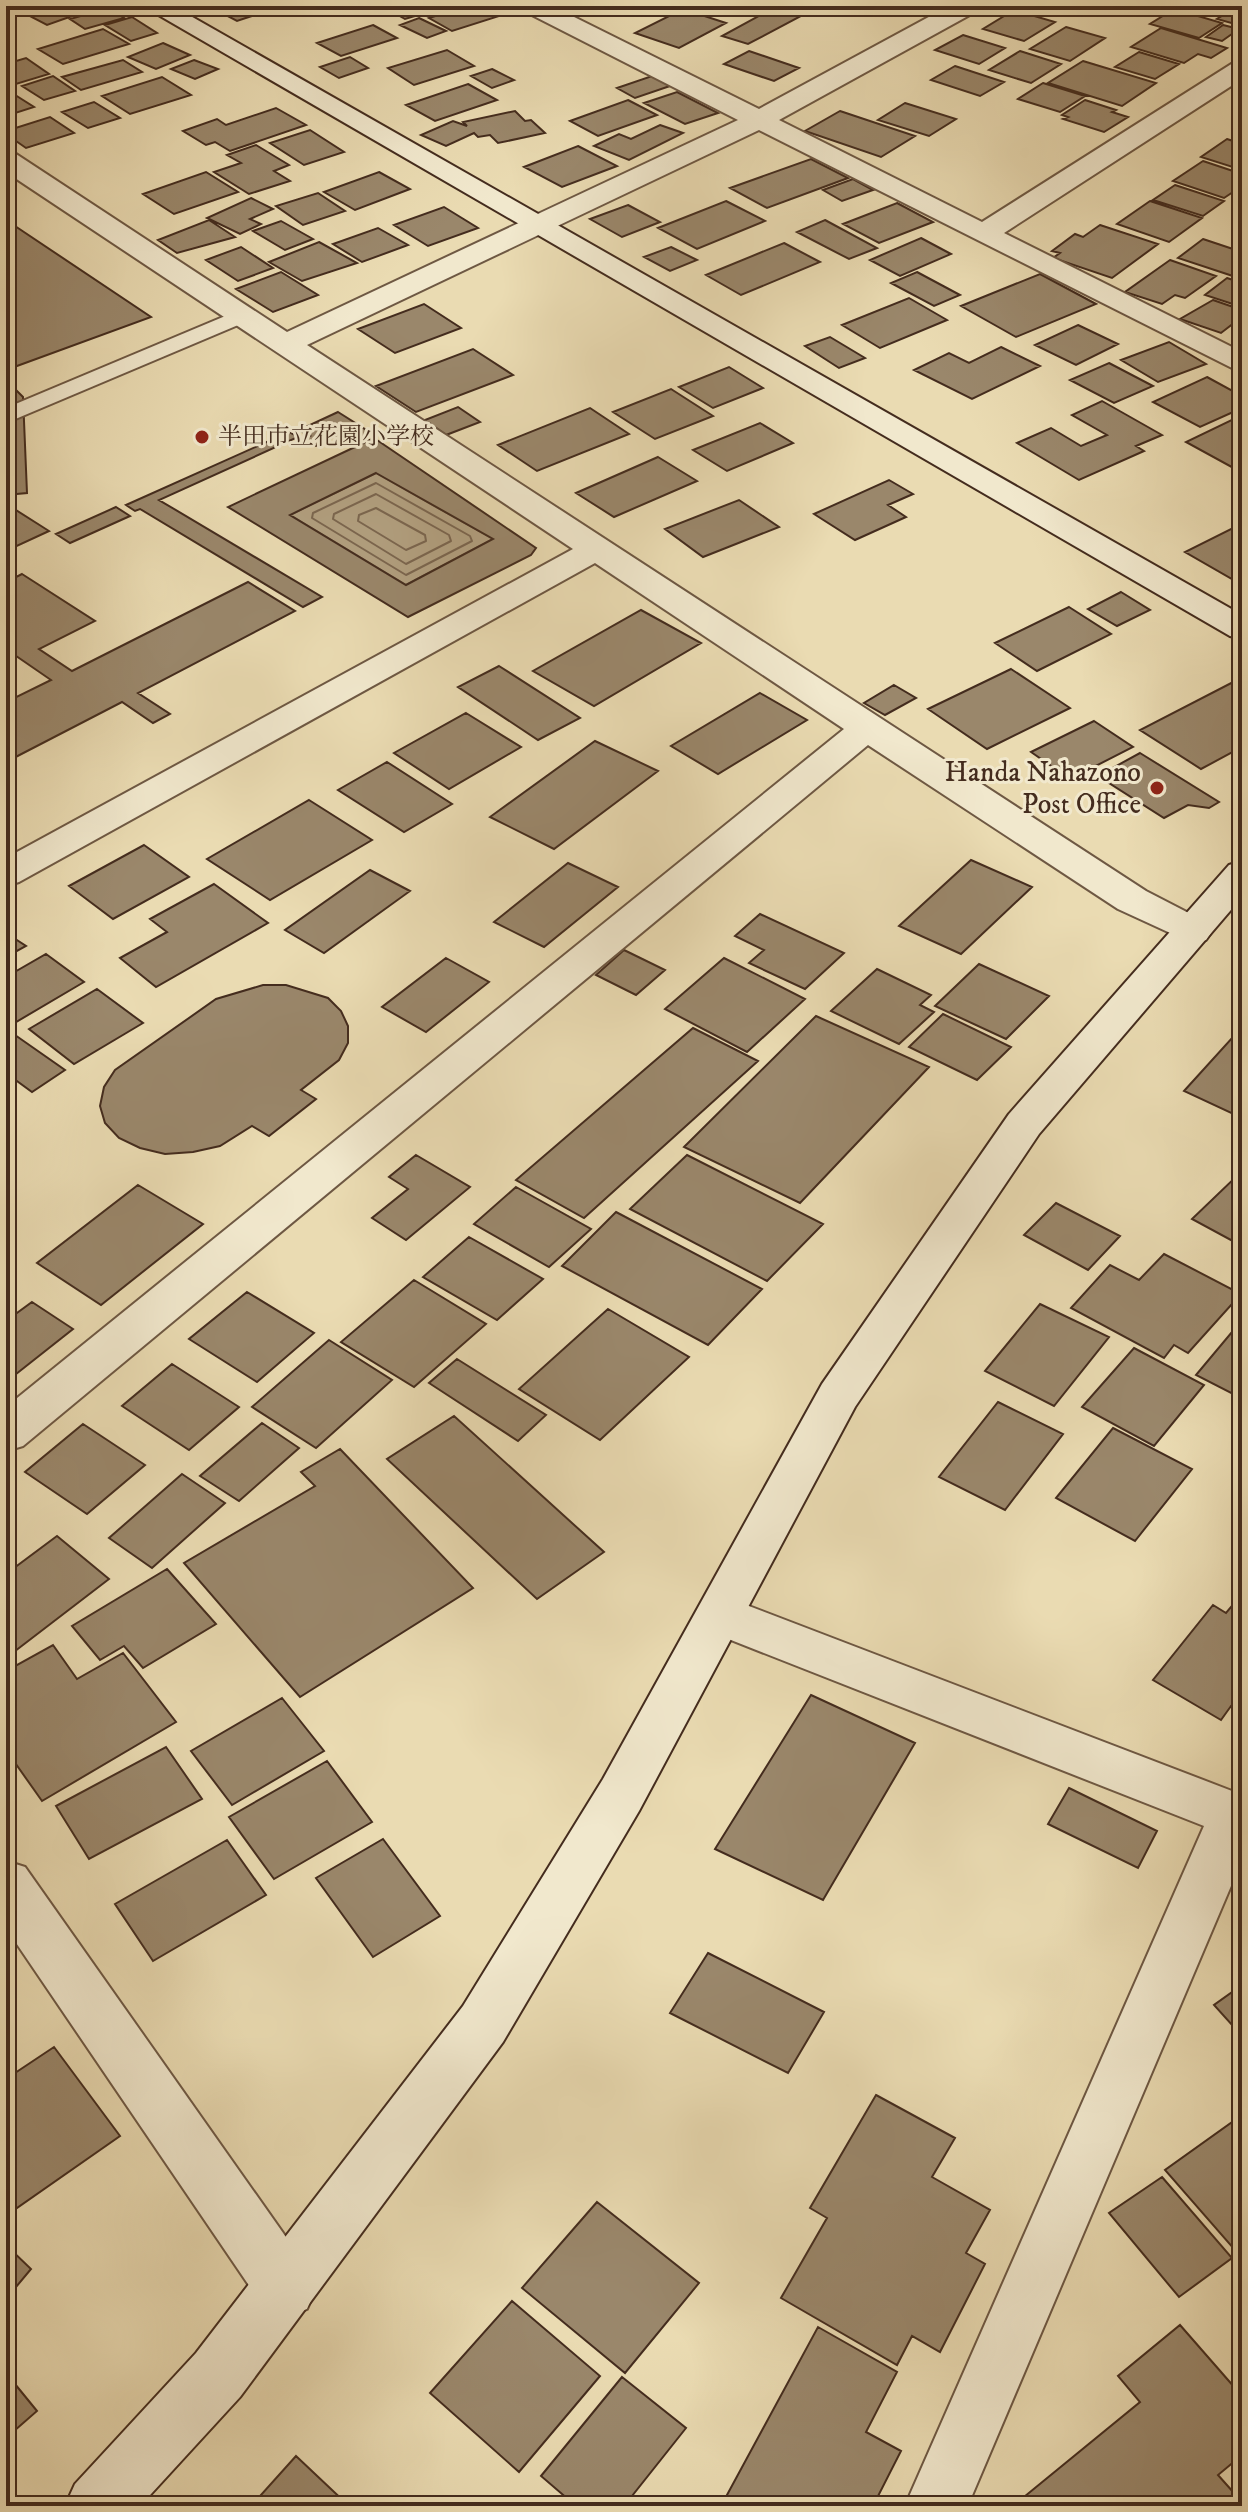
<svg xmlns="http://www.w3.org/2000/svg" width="1248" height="2512" font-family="'IM FELL DW Pica','Noto Serif JP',serif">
<rect width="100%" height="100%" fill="#eadbb2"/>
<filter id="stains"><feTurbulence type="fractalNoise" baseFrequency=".0025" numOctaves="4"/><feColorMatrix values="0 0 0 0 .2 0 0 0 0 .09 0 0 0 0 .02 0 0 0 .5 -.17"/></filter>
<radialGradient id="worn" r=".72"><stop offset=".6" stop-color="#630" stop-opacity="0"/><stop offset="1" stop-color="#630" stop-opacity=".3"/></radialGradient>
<!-- water -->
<path fill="#b2a080" stroke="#867259" stroke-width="2" d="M376,473l117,66 -87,46 -116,-70z"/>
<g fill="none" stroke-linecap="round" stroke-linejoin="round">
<!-- shore -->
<path stroke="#7b664f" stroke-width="2" d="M376,483l94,53 2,5 -66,34 -94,-57 1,-5z
M376,494l73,41 2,6 -45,23 -73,-45 1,-5z
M376,508l49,27 1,6 -20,9 -48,-29 1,-6z"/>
</g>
<!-- building -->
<path fill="#9a876b" stroke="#442c1e" stroke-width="2" fill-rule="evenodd" d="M34,6h52l6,3 -45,16 -27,-14z
M222,6h55l2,1 -42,14 -23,-12z
M382,6h67l-44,13z
M467,6h43l8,4 -66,21 -23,-13z
M1175,6h47l-15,9z
M1238,6h4v20l-25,-7z
M775,7l26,9 -53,28 -26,-8z
M109,8l15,10 -39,11 -15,-10z
M683,9l43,14 -47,25 -44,-15z
M1174,9l48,14 -23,15 -49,-14z
M1014,10l41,12 -31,19 -41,-12z
M132,17l25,16 -26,8 -26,-16z
M419,18l27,13 -19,7 -27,-13z
M373,25l24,13 -56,18 -24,-13z
M1223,25l16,4 -17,12 -16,-4z
M1066,27l39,11 -35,23 -40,-12z
M1161,28l66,20 -16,10 -13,-4 -14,9 -53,-16z
M103,29l26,15 -66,20 -25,-15z
M963,35l42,13 -26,16 -44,-14z
M163,43l27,12 -34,14 -28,-12z
M447,50l27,16 -60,19 -26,-17z
M749,51l50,17 -25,13 -50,-17z
M1020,51l41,13 -30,19 -42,-13z
M1139,52l40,12 -24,15 -40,-12z
M350,57l18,11 -29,10 -19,-11z
M26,58l23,16 -43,13v-23z
M123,60l19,12 -61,18 -19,-13z
M194,60l24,9 -23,10 -24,-10z
M1083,61l73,22 -34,23 -74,-23z
M955,66l49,16 -24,14 -49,-16z
M492,69l22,11 -22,8 -21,-12z
M53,76l22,15 -31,9 -22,-14z
M652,76l18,10 -35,12 -18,-10z
M162,77l29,18 -61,19 -28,-18z
M1043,83l42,13 -25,16 -42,-13z
M468,84l29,16 -62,21 -29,-16z
M677,92l41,21 -33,11 -41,-21z
M12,93l22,14 -28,9v-21z
M628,100l29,15 -59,21 -28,-15z
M1085,100l31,10 -4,2 16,5 -24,15 -41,-13 5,-2 -6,-2z
M94,102l26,16 -32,10 -26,-16z
M905,103l51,16 -27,17 -51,-16z
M276,108l30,17 -76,26 -15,-9 -9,3 -23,-14 34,-12 9,6z
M515,111l10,10 6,-1 14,13 -47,10 -8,-8 -12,2 -4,-4 -28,13 -25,-11 32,-14 14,5 -4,-4z
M840,111l75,25 -34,21 -76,-26z
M50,117l24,16 -48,15 -20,-14v-3z
M660,125l23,8 -54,27 -35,-14 25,-12 12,5z
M310,130l34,22 -40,13 -34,-22z
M1227,139l15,5v26l-41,-13z
M256,145l33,20 -15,6 16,10 -41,13 -35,-22 27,-9 -14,-8z
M578,146l39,20 -55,21 -38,-20z
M811,159l37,19 -81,30 -37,-20z
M1203,161l39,13v12l-18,12 -51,-17z
M206,172l32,20 -64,22 -31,-20z
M379,172l31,17 -55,21 -31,-18z
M853,179l20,11 -31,11 -19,-11z
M1175,185l49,16 -21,15 -50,-16z
M318,193l27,18 -42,14 -27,-19z
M251,198l22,11 -23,10 11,5 -21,10 -33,-16z
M726,201l39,20 -68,28 -39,-21z
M1150,201l52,17 -33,24 -52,-18z
M897,203l36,19 -54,21 -36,-19z
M628,205l32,17 -38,15 -32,-18z
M444,207l34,21 -50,18 -34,-21z
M6,220l145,97 -145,53z
M209,220l26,17 -58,16 -19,-13z
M825,220l52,28 -28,11 -52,-27z
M281,221l32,18 -28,11 -32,-19z
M1100,225l58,19 -46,34 -59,-20 7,-5 -8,-2 23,-17 8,3z
M378,228l30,17 -46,17 -29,-18z
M921,238l30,16 -51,22 -30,-16z
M1203,239l39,13v27l-64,-21z
M319,242l38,21 -55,18 -33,-19z
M784,243l36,19 -79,33 -35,-20z
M241,247l32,21 -35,13 -32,-21z
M671,247l26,13 -27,11 -26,-14z
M1170,260l46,16 -31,22 -10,-3 -13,9 -37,-12z
M281,272l37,23 -45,17 -37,-23z
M917,272l43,23 -26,11 -43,-23z
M1040,274l56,30 -80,33 -55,-31z
M1227,278l15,5v24l-37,-12z
M909,298l38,22 -67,28 -38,-23z
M1213,300l29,10v16l-8,-3 -13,10 -41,-14z
M424,304l37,24 -66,25 -37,-24z
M1078,325l40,19 -42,21 -41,-20z
M830,337l35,21 -26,10 -34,-22z
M1169,342l37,22 -48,18 -37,-22z
M1001,347l39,19 -68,33 -58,-29 35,-17 20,10z
M473,349l40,26 -97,37 -40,-26z
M1109,363l44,23 -39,17 -44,-23z
M729,367l34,21 -50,20 -34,-21z
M1207,377l35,19v12l-42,19 -47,-25z
M6,380l17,17 4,96 -21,2z
M671,389l42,27 -58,23 -42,-27z
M1102,401l60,34 -26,11 8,5 -65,29 -62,-37 34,-15 30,18 26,-11 -35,-20z
M458,407l22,15 -34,13 -21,-15z
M590,408l39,26 -92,37 -39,-26z
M338,412l33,21 -14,7 -16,-7 -25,13 -15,-6 9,-4 -11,-6z
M1242,415v54l-3,2 -53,-29z
M760,423l33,20 -66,28 -34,-21z
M289,432l9,5 -139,63 163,97 -19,10 -163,-98 -5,2 -9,-6z
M374,438l162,110 -5,7 -123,62 -180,-110zM376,473l117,66 -87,46 -116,-70z
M658,457l39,24 -83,36 -38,-24z
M889,480l24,14 -25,11 18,12 -51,23 -41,-26z
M739,500l40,27 -76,30 -38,-28z
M8,505l41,26 -43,20z
M116,507l14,9 -60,27 -14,-9z
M1239,525l3,48 -10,6 -47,-27z
M22,574l73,47 -56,28 33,22 176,-89 47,29 -157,82 32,21 -17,9 -31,-21 -116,60v-60l45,-22 -45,-31v-67z
M1121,592l29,18 -33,16 -29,-17z
M1069,607l42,27 -74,37 -42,-28z
M641,610l60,33 -107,63 -61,-35z
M499,666l81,52 -42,22 -80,-53z
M1011,669l59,39 -83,41 -59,-40z
M1241,678l1,69 -41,22 -61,-39z
M894,685l22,13 -31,17 -21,-12z
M760,693l47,27 -89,54 -47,-28z
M466,713l55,34 -72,42 -55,-36z
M1094,721l39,26 -63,32 -39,-27z
M595,741l63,30 -104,78 -64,-32z
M1140,753l79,49 -10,6 -21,-3 -24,13 -66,-42z
M387,762l65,42 -48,28 -66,-42z
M309,800l63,40 -102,60 -63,-41z
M144,845l45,32 -76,42 -44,-33z
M971,860l61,27 -71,67 -62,-28z
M568,863l50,24 -74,60 -50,-25z
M370,870l40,21 -86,62 -39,-23z
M214,884l54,39 -112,64 -36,-29 47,-26 -17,-13z
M760,914l84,39 -39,36 -56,-26 15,-13 -29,-14z
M6,933l20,13 -20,11z
M624,950l41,20 -29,25 -40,-20z
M46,954l38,28 -78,46v-51z
M446,958l43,24 -63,50 -44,-25z
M724,958l81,41 -58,53 -82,-43z
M979,964l70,32 -43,43 -71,-33z
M877,969l54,26 -11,10 14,7 -35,32 -68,-33z
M263,985h23l42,13 13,13 7,15v17l-9,17 -38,30 15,9 -47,37 -17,-10 -32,20 -27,6 -28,2 -25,-6 -21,-10 -14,-15 -5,-17 4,-19 11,-17 101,-71z
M97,989l46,34 -69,41 -45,-35z
M943,1014l68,33 -34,33 -68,-33z
M816,1016l113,51 -129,136 -116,-56z
M1242,1027v91l-58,-27z
M693,1028l65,33 -174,157 -68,-38z
M15,1035l50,35 -33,22 -26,-19v-32z
M416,1155l54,32 -64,53 -34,-22 36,-29 -19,-12z
M687,1155l136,69 -56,57 -137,-72z
M1242,1171v75l-50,-27z
M138,1185l65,39 -102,81 -64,-42z
M516,1187l75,42 -42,38 -75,-43z
M1056,1203l64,33 -32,34 -64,-35z
M616,1212l146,77 -54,56 -146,-79z
M469,1237l74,42 -46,41 -74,-43z
M1164,1254l77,40 -53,59 -14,-8 -10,13 -93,-50 39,-43 29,15z
M414,1280l72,44 -72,63 -73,-45z
M247,1292l67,41 -57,49 -68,-43z
M32,1302l41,27 -67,53v-61z
M1040,1304l69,33 -55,69 -69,-35z
M608,1309l81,48 -89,83 -81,-51z
M1242,1320v73l-3,4 -43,-22z
M329,1340l63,40 -76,68 -64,-41z
M1134,1348l70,37 -50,61 -72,-39z
M457,1359l89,56 -28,26 -89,-58z
M172,1364l67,43 -50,43 -67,-44z
M998,1402l65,32 -58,76 -66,-33z
M454,1416l150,136 -67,47 -150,-140z
M262,1423l37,25 -60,53 -39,-25z
M83,1424l62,41 -58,49 -62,-42z
M1113,1428l79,41 -57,72 -79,-43z
M340,1449l133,139 -173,109 -116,-134 131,-77 -14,-14z
M182,1474l43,29 -73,65 -43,-30z
M57,1536l52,43 -103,79v-84z
M167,1569l49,55 -73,44 -19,-22 -24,14 -28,-34z
M1242,1594v119l-11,-7 -10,14 -68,-40 60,-75 13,8z
M53,1645l24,34 46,-26 53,69 -134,79 -36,-51v-79z
M811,1695l104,48 -92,157 -108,-51z
M282,1698l42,53 -92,54 -41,-54z
M166,1747l36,52 -113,60 -33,-53z
M327,1761l45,61 -98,57 -45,-62z
M1069,1788l88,43 -19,37 -90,-44z
M383,1839l57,77 -67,41 -57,-79z
M227,1840l39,55 -113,66 -38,-57z
M708,1953l116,59 -36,61 -118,-60z
M1242,1985v51l-28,-31z
M54,2047l66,89 -106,74 -8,-11v-120z
M876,2095l79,43 -23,39 58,33 -24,43 19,11 -45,88 -28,-16 -15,29 -116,-67 46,-80 -17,-10z
M1242,2115v128l-8,6 -69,-79z
M1162,2177l70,81 -53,39 -70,-84z
M597,2202l102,81 -74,90 -103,-85z
M6,2245l25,24 -25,30z
M512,2301l88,75 -81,96 -89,-79z
M1180,2325l62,71v59l-24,20 24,27 -5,4h-224l127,-104 -22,-26z
M818,2327l79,45 -31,60 35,19 -28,55h-152z
M6,2373l31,38 -31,27z
M622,2377l64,51 -62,78h-48l-35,-30z
M296,2456l53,50h-98z"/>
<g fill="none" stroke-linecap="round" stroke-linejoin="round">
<!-- lane casing -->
<g stroke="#6e5843" stroke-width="4">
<path id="lane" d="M242,309l11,6 -3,5 -244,103v-15z"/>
</g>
<!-- street casing -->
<g stroke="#6e5843" stroke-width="4">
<path id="street" d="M521,6h31l207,103 190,-103h31l-3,5 -198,109 203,102 251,-159 9,-3v19l-238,154 238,119v21l-483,-243 -452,215 839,546 60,31 6,9 -6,9 -14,3 -74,-34 -250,-164 -845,701 -17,5v-44l838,-678 -249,-166 -576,319 -13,4v-28l567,-309 -567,-377v-20l10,2 271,178 451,-212 -214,-109z
M720,1595l512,196 10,-3v72l-271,638 4,8h-65l-2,-7 296,-673 -501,-197 -8,-14 8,-14z
M6,1861l19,6 282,400 9,21 -9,21 -21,8 -21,-8 -259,-381z"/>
</g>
<!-- secondary casing -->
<g stroke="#442c1e" stroke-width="4">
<path id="secondary" d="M143,6h30l1069,609v24l-12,-3z
M1242,861v36l-203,237 -184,273 -216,404 -136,231 -263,355 -100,109h-75l10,-22 121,-131 267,-347 140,-227 219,-395 187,-270 220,-249z"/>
</g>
<!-- lane -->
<use href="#lane" fill="#f1e8cd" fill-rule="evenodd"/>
<!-- street -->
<use href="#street" fill="#f1e8cd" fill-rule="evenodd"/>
<!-- secondary -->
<use href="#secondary" fill="#f1e8cd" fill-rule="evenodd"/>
</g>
<!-- markers -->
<g fill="#8f2418" stroke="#f1e8cd" stroke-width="3">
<circle cx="202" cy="437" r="8"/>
<circle cx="1157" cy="788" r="8"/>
</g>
<g text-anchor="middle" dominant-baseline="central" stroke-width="6" stroke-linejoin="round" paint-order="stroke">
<!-- far-poi labels -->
<g font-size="24" fill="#442c1e" stroke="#f1e8cd" text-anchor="start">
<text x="218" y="437">半田市立花園小学校</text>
</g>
<!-- poi labels -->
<g font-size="28" fill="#442c1e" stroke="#f1e8cd" text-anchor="end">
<text x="1141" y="772">Handa Nahazono<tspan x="1141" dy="32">Post Office</tspan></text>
</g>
</g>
<!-- margin -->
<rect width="1248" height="2512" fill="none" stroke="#eadbb2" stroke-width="32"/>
<rect x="8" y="8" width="1232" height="2496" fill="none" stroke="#442c1e" stroke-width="4"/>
<rect x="16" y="16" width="1216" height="2480" fill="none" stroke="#442c1e" stroke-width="2"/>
<rect width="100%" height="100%" filter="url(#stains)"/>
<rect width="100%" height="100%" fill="url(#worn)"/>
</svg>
